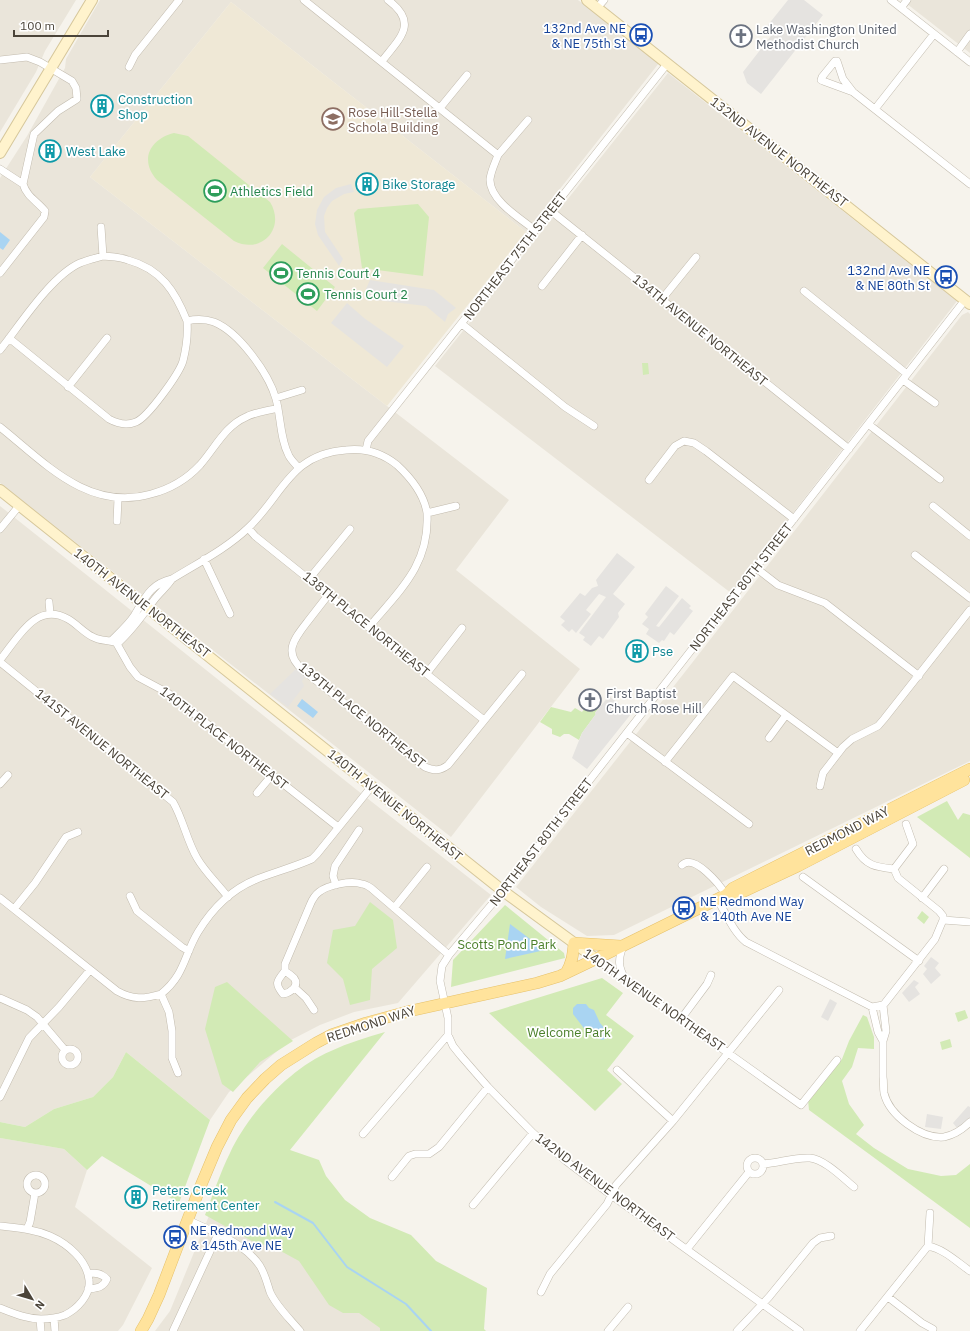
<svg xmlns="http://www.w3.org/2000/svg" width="970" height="1331" font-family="'IBM Plex Sans',sans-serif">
<rect width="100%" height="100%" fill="#f6f3ec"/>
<!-- residential -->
<path fill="#eae5da" d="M0,0h76l-31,51 -9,21 -36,60z
M100,0h478l81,63 -133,169 -295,-230 -141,175 419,323 -53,70 124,99 -129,168 -451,-354v-305l27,-42 38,-68 1,-9z
M902,0h68v53z
M668,73l289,228 -226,292 -296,-227z
M968,312l2,2v447l-356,174 -27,1 -46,-29 -25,-20 176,-224 270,-348z
M0,506l372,296 119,93 -93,108 -44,9 -34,13 -31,16 -60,51 -19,28 -84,-68 -13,25 -20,20 -39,12 -29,18 -25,-5z
M0,1138l64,11 23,21 -12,37 77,61 -29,57 -5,6h-118z
M220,1189l183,142h-248l15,-20z"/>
<!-- education -->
<path fill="#efe8d6" d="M231,2l295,230 -139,174 -297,-229z"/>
<!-- green -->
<path fill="#d2eab5" d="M174,133l14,3 82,66c16,26 -8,53 -36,39l-77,-61c-18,-20 -7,-41 17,-47z
M418,204l11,13 -6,59 -61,-8 -8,-55 4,-4z
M282,244l53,43 -18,24 -54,-43z
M642,363h6l1,11 -6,1z
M590,702l8,7 -3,4 1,1 -14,19 -3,7 -10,-6h-5l-4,3 -8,-3v-5l-12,-7 11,-15 20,5 4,-4 7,4z
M947,801l11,19 5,-7 7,2v43l-53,-41z
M370,902l23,18 4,28 -25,21 -2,31 -20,5 -7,-26 -16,-16 6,-33 22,-4z
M505,905l59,48 1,5 -114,29 2,-27z
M922,911l7,6 -5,7 -7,-6z
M602,978l21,15 -17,22 28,21 -27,34 15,14 -27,27 -106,-98z
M227,982l66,59 -33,21 -27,30 -11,-8 -17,-55 10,-42z
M965,1010l3,8 -10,4 -3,-9z
M863,1015l4,2 7,20v12l-16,-1 -6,19 -10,14 7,23 15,21 -8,9 18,14 34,21 33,7 15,-1 14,-11v64l-161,-118 -1,-10 34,-41 7,-18z
M385,1032l-95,118 29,10 7,16 19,24 25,18 41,17 25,26 51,27 -3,41 2,2h-106v-3l-21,-15h-16l-14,-8 -30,-44 -22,-12 -25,-8 -47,-26c8,-20 15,-42 25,-62 18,-39 60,-85 101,-102 17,-8 36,-14 54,-19z
M950,1039l2,8 -10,3 -2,-8z
M126,1052l84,68 -31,83 -77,-47 -15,14 -23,-21 -64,-11v-16l25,5 29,-18 39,-12 20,-20z"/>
<!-- parking -->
<path fill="#e5e3e0" d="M788,0h16l19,15 -62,79 -14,-11 -4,-11 28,-36 -4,-2 1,-9z
M351,184l3,8 -10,2 -12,7 -5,7 -3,8 1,16 18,27 -4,7 -21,-31 -3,-11 2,-14 7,-13 12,-9z
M370,280l64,10 22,18 -8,6 -3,8 -19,-16 -59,-7 -1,-10z
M347,303l17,15 40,28 -17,21 -56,-44z
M617,553l18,14 -22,27 12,10 -7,9 1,4 -16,22 -4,-3 -8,10 -8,-6 2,-3 -6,-4 27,-36 -7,-3 -13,16 5,4 -15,19 -4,-4 -3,3 -8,-7 4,-4 -5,-4 20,-24 5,3 7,-8 6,-2 -2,-6z
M666,586l13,10 -23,30 3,1 23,-29 9,8 -2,2 4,3 -19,24 -4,-3 -6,9 -2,-1 -3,3 -13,-9 3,-5 -7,-5 6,-7 -3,-3z
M296,669l9,8 -3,4 2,5 -16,21 -18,-13z
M609,696l22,18 -44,55 -15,-11 10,-25 14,-19 -1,-1z
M931,957l8,6 -4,5 6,7 -10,9 -8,-10 4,-5 -3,-3z
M914,980l5,3 -4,4 5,7 -11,8 -7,-9z
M830,999l7,4 -9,18 -7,-4z
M968,1106l2,1v20l-9,6 -8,-10z
M927,1114l16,3 -2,12 -16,-2z"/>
<!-- water -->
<path fill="#a9d4f2" d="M0,232l10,8 -7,10 -3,-2z
M302,699l16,13 -5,6 -16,-12z
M510,924l35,26 -40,9z
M577,1004h9l3,4 5,2 6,13 8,9 -1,6 -5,2 -16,-9 -13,-17v-6z"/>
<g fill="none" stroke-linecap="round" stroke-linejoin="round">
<!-- stream -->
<path stroke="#a9d4f2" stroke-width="2" d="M275,1202l38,21 34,44 59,37 25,27"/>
<!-- minor casing -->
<g stroke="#c2bbae" stroke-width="8">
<path id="minor" d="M304,0l194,155c-3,8 -7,16 -8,24 -1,21 31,40 45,51
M891,0l79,62
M597,8l7,-8
M901,8l6,-8
M957,52l13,-18
M0,60l27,-3 13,5 32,19 4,7 1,11 -19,12 -24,23 -11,50c4,13 14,17 22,27l-1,6 -44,56
M382,61c18,-23 37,-38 6,-61
M129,67l6,-12 44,-55
M853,92l-30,-11 -2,-1 1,-3 13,-16h2l6,18 10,13 117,92
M440,108l27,-33
M875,109l59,-75
M498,155l30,-35
M0,169l23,15
M551,211l298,238
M103,256c9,1 17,1 25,4 33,9 47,31 59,61 9,-2 18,-2 27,1 25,10 55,52 62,77 5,19 4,40 13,57 3,5 6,8 10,12
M542,286l40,-51
M804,291l103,83
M662,299l34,-42
M462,324l103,83 29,19
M9,338l100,81c9,5 17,7 27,3 12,-5 43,-48 47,-61 3,-12 5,-28 4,-40
M0,350c20,-25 51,-74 80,-87 7,-3 16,-5 23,-7l-2,-29
M903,380l32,23
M68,387l39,-49
M276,398l26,-8
M868,424l72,55
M0,427c44,35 88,85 151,67 19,-5 36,-15 49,-29 15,-17 25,-39 46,-48 9,-5 22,-6 32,-9
M366,450l2,-9 299,-377
M649,480l26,-34 9,-5 10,2 12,8 88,68
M933,506l37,30
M117,521l1,-22
M248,528l7,8 229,184
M0,529l19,-23
M915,555l55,43
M204,559l26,55
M756,568l22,17 47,18 94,73
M172,579c26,-16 54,-30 76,-51 35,-33 42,-74 98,-78 18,-2 36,3 51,15 13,12 27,29 30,48
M309,579l41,-50
M329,594c-7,9 -14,18 -21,27 -14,18 -26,32 -4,50l121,96c9,4 15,4 23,-2l74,-91
M49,602l1,11
M369,627c30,-36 61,-62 58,-114l29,-7
M111,641c8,-8 17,-16 23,-25 11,-18 16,-32 38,-37 -5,8 -12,13 -18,21 -12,16 -22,31 -37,44
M117,644l13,23 8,10 30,16 170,134
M0,660c18,-22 36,-59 68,-41 9,5 16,14 25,18 7,4 14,3 21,5
M0,662l173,140c10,17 14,39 24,56 8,14 21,26 31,39
M427,673l35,-45
M627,733l122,91
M769,738l17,-23
M665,762l68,-86 105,77
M0,784l8,-9
M820,786l3,-13 20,-26 9,-8 26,-13 6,-7 86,-109
M257,793l15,-18
M856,849c10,17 20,18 38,20l4,9 41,33 4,5v4
M682,865c12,-12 38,20 44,30
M894,869l19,-25 -7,-20
M803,877l116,84
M336,885l-3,-9 2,-10 24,-36
M130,896l7,15 45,36 7,4
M0,898l117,93c16,9 27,8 44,3
M922,898l22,-29
M717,899c9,14 16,33 29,43l126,65
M394,908l33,-41
M14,909l21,-26 31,-46 12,-5
M943,920l27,2
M623,946c-5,14 -5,20 2,33
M596,959l205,146 36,-45
M285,971c-8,10 -11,12 -2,23 7,-1 17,-8 11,-16 -2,-2 -6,-5 -9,-7v-7l25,-59c2,-5 5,-10 9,-13 9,-7 32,-12 43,-8 3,0 6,2 9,4l78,67
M295,988l11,10 8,12
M0,998l27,12 10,7 28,33
M872,1007l11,-2 2,-2 50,-64 8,-19
M872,1007l6,25 5,9 3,-10 -3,-26
M681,1019l26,-35 4,-9
M883,1041c0,12 0,24 0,36 1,5 0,11 1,16 5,22 37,46 60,44 10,-2 19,-8 26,-15
M62 1057a8 8 0 1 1 16 0a8 8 0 1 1-16 0Z
M617,1070l56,51
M178,1073l-6,-15v-27l-3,-19 -8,-18c24,-19 23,-39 37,-62 14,-23 34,-43 59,-53 18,-7 37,-12 55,-20l5,-5 55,-68
M0,1097l29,-59 30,-31 31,-37
M363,1134l85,-99
M747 1166a8 8 0 1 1 16 0a8 8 0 1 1-16 0Z
M763,1164c16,-1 31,-7 47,-6 14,1 33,20 44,29
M27 1184a9 9 0 1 1 18 0a9 9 0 1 1-18 0Z
M392,1177l17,-21 6,-2h14l10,-7 49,-60
M473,1205l60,-72
M188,1220c25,12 56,22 72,46 5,8 7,17 10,26 6,14 20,27 30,39
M0,1226c17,2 34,3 50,10 18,8 37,24 39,44 2,15 -12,29 -24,35 -8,3 -17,4 -24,4 -15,0 -28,-6 -41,-11
M27,1229l3,-7 5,-29
M928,1246c16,3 29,16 42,25
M687,1249l62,-77
M88,1273c8,0 13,0 19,6 -4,9 -10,9 -19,10
M541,1292l9,-18 57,-70 9,-19 57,-64 106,-131
M888,1297l34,26 11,6
M54,1318l1,13
M40,1319l1,12
M173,1331l45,-97
M608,1331l20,-24
M737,1331l32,-34 44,-54 7,-5 11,-2
M800,1331l-189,-136 -45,-34 -33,-28 -45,-46 -27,-31 -8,-10 -5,-11v-17l-8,-37 2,-15 7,-11 54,-64 462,-591
M860,1331l68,-85 2,-33"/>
</g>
<!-- secondary casing -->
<g stroke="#d6c79b" stroke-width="12">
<path id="secondary" d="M587,0l383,304
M0,153l92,-153
M0,490l503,401 93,68"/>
</g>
<!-- primary casing -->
<g stroke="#e6c16a" stroke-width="12">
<path id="primary" d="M726,895h10l62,-29 166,-86
M566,973c6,-10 7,-18 8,-30l47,3
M141,1331l7,-12 11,-24 40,-105 18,-43 14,-27 16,-22 18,-19 16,-14 35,-22 15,-8 35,-12 44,-12 127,-28 23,-7 44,-21 122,-60 7,-7 237,-119"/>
</g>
<!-- minor -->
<use href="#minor" stroke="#fff" stroke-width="7"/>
<!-- secondary -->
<use href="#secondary" stroke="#fff3cd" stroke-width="10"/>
<!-- primary -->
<use href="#primary" stroke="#ffe39c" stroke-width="11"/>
</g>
<!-- icons -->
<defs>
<g id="bus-ring" transform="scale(1.15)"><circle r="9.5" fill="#fff" stroke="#1a4fb4" stroke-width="1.5"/><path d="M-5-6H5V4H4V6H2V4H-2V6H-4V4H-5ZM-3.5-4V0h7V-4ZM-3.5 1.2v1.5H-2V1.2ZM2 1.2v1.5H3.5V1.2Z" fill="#1a4fb4"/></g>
<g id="church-ring" transform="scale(1.15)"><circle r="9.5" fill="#fff" stroke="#6b7280" stroke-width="1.5"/><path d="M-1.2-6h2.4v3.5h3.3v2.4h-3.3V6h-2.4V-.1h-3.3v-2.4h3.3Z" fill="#6b7280"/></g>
<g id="building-ring" transform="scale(1.15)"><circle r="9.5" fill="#fff" stroke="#0f9aa8" stroke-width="1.5"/><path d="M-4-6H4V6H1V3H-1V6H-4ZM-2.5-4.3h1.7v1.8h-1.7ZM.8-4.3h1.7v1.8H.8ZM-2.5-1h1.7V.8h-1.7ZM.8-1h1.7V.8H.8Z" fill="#0f9aa8"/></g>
<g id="school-ring" transform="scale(1.15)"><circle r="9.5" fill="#fff" stroke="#8d6e63" stroke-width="1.5"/><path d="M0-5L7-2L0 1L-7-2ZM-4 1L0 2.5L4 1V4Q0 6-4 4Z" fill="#8d6e63"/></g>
<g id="stadium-ring" transform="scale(1.15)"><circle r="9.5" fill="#fff" stroke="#2e9e5b" stroke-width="1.5"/><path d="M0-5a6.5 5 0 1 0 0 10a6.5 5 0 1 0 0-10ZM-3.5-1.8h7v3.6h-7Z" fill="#2e9e5b"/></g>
</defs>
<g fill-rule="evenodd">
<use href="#bus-ring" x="641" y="35"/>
<use href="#church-ring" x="741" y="36"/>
<use href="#building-ring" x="102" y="106"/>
<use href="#school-ring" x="333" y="119"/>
<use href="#building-ring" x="50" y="151"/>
<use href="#building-ring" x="367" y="184"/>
<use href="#stadium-ring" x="215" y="191"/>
<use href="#stadium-ring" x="281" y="273"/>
<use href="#bus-ring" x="946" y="277"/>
<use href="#stadium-ring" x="308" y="294"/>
<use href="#building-ring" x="637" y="651"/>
<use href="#church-ring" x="590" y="700"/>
<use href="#bus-ring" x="684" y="908"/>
<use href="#building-ring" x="136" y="1197"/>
<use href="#bus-ring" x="175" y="1237"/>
</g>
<g text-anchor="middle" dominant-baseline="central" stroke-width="3.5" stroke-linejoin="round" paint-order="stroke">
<!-- transit labels -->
<g font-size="13" fill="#164399" stroke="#fff" text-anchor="end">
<text x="626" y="28">132nd Ave NE<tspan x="626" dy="15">&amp; NE 75th St</tspan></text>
<text x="930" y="270">132nd Ave NE<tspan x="930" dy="15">&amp; NE 80th St</tspan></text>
<text x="700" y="901" text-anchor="start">NE Redmond Way<tspan x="700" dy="15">&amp; 140th Ave NE</tspan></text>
<text x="190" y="1230" text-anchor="start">NE Redmond Way<tspan x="190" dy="15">&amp; 145th Ave NE</tspan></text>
</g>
<!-- worship labels -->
<g font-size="13" fill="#5b616d" stroke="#fff" text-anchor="start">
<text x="756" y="29">Lake Washington United<tspan x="756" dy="15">Methodist Church</tspan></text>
<text x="606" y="693">First Baptist<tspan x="606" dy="15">Church Rose Hill</tspan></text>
</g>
<!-- culture labels -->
<g font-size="13" fill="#0d838f" stroke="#fff" text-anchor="start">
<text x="118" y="99">Construction<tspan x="118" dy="15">Shop</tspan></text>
<text x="66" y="151">West Lake</text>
<text x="382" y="184">Bike Storage</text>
<text x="652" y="651">Pse</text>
<text x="152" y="1190">Peters Creek<tspan x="152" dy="15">Retirement Center</tspan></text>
</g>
<!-- education labels -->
<g font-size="13" fill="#785e54" stroke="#fff" text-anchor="start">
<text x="348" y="112">Rose Hill-Stella<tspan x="348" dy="15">Schola Building</tspan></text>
</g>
<!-- street labels -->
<g font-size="13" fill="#4b4439" stroke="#fff">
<text transform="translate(779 152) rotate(38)">132ND AVENUE NORTHEAST</text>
<text transform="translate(515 256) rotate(-52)">NORTHEAST 75TH STREET</text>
<text transform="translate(700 330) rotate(39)">134TH AVENUE NORTHEAST</text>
<text transform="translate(741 587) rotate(-52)">NORTHEAST 80TH STREET</text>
<text transform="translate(142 603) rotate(38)">140TH AVENUE NORTHEAST</text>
<text transform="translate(366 624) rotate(39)">138TH PLACE NORTHEAST</text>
<text transform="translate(362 715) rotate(39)">139TH PLACE NORTHEAST</text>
<text transform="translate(224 738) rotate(38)">140TH PLACE NORTHEAST</text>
<text transform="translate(102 744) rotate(39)">141ST AVENUE NORTHEAST</text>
<text transform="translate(395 805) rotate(39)">140TH AVENUE NORTHEAST</text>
<text transform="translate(847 831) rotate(-27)">REDMOND WAY</text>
<text transform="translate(541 842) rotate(-52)">NORTHEAST 80TH STREET</text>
<text transform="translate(654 1000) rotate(35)">140TH AVENUE NORTHEAST</text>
<text transform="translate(371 1024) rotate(-18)">REDMOND WAY</text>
<text transform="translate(605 1187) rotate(37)">142ND AVENUE NORTHEAST</text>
</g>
<!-- leisure labels -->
<g font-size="13" fill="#27864d" stroke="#fff" text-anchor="start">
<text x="230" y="191">Athletics Field</text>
<text x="296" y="273">Tennis Court 4</text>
<text x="324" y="294">Tennis Court 2</text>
</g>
<!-- park labels -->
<g font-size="13" fill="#4a7f2a" stroke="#fff">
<text x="507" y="944">Scotts Pond Park</text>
<text x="569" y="1032">Welcome Park</text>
</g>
</g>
<!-- north arrow -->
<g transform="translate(32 1299) rotate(128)" stroke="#ffffff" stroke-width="3" paint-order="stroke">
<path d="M0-3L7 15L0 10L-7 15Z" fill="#4b4439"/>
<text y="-6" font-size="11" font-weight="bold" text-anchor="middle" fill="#4b4439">N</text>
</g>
<!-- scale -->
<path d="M14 30v6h94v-6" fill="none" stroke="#4b4439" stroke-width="2"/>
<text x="20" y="30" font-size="12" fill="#4b4439" stroke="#ffffff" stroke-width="3" paint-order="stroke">100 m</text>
</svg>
